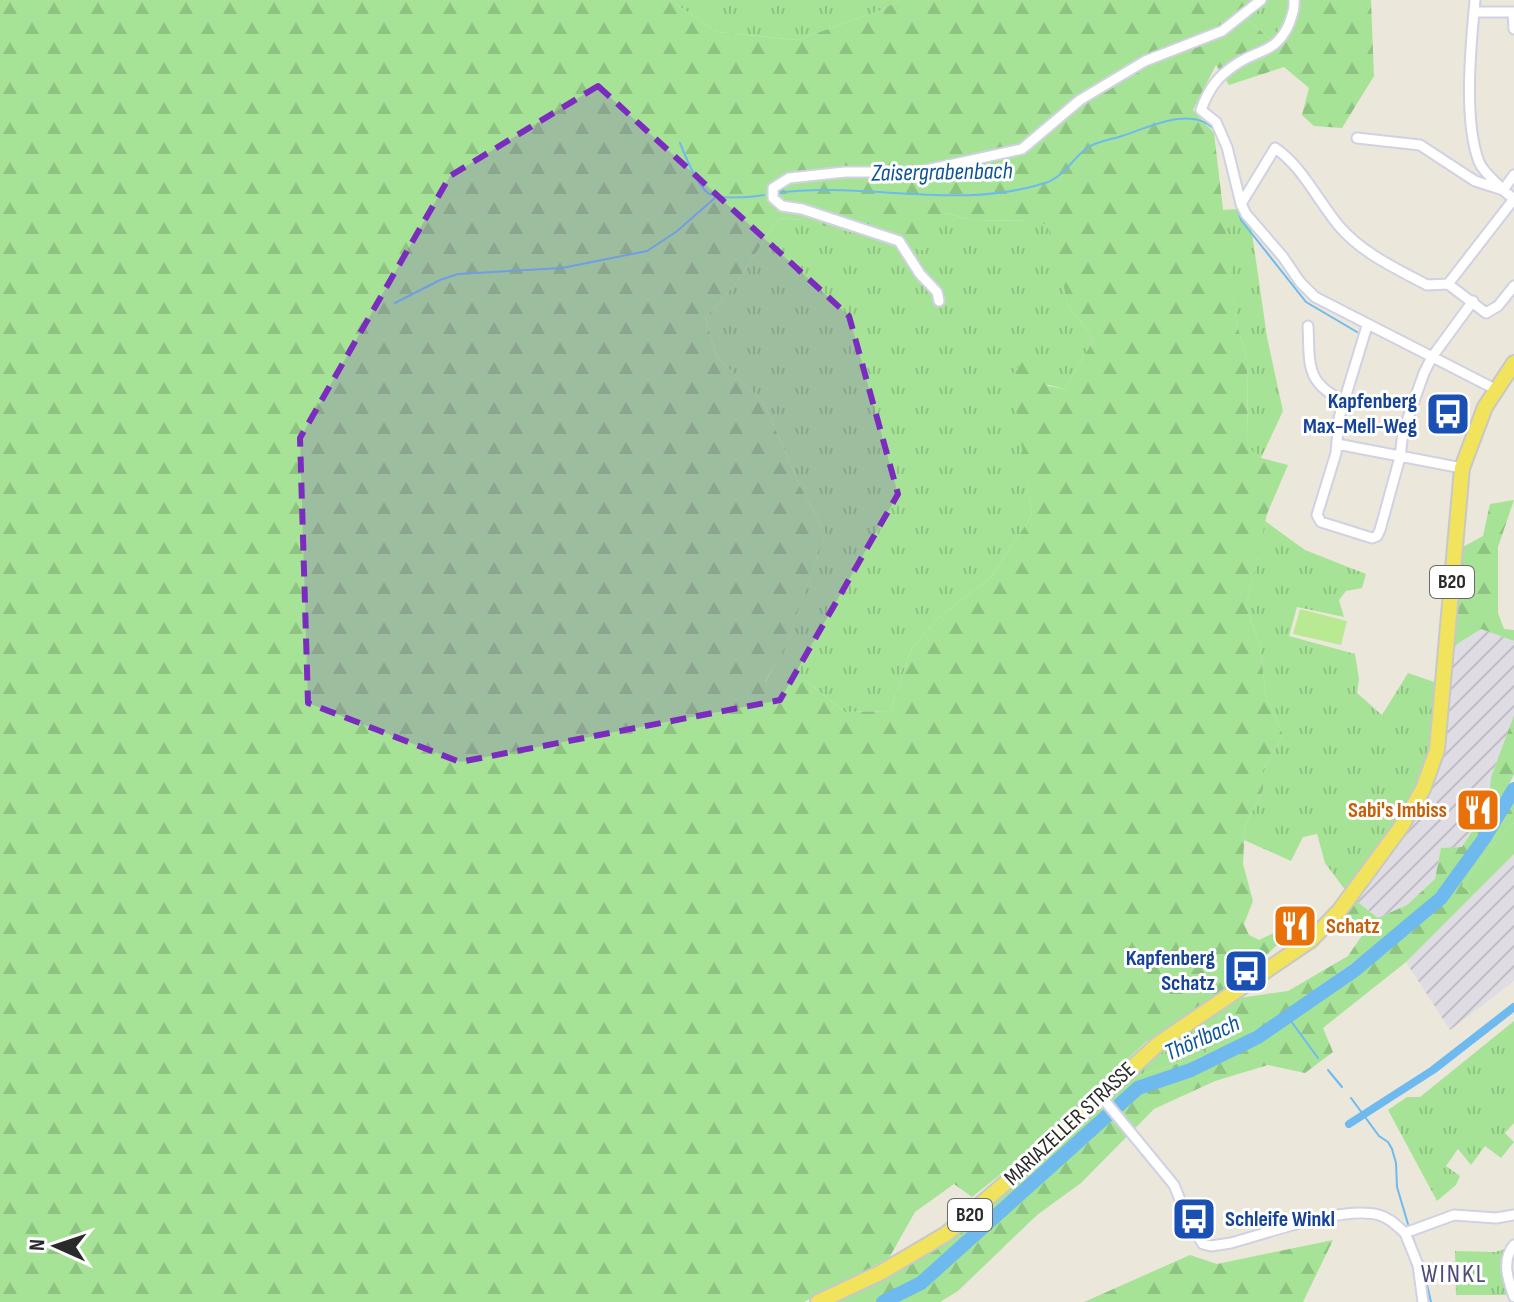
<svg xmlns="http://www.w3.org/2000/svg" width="1514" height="1302" font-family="'Sofia Sans Condensed',sans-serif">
<defs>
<pattern id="industrial-furrows" width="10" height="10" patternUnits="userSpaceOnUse" patternTransform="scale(2)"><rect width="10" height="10" fill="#dfdce4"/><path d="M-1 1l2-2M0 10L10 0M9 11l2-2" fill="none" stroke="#c0bdc4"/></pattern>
<pattern id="grass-tufts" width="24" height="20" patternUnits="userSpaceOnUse" patternTransform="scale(2)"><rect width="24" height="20" fill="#a6e397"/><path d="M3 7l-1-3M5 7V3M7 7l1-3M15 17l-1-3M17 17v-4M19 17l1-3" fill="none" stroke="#8fc382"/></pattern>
<pattern id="forest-firs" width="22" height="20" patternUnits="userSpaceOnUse" patternTransform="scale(2)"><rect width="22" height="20" fill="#a6e397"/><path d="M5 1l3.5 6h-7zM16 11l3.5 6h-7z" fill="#8fc382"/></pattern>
</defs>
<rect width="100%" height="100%" fill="#ece7db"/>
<!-- industrial -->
<path fill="url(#industrial-furrows)" d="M1481,629l33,12v74l-23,62 -3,29 -26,41 -21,2 -6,30 -28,26 -29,13 -23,-18 36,-52 53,-114 10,-88z
M1514,854v127l-64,49 -44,-68z"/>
<!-- grass -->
<path fill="url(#grass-tufts)" d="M670,0h230l-21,11 -82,29 -80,-8z
M1250,0h46l-11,39h-15l-21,-18 -5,-10z
M1238,209l13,17 16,111 16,74 -22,47 -13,-10 -1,-88 -11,-40 -14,-110z
M944,213l29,7 63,1 12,4 16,56 3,23 27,35 -29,50 -53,-13 20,139 -40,61 -56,44 -24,28 -22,63 -45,1 -40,-32 -40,3 19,-35 42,-114 -27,-50 -35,-81 -47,-46 -12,-39 32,-36 42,-64 22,2z
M1265,521l40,29 61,24 -4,14 -16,3 -7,9 5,17 -47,-10 -8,29 66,18 4,25 -2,14 25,22 26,-42 29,10c-2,27 -3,55 -11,81 -14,44 -53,90 -80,127l-21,-28 -8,-29 -14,3 -12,24 -47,-21 1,-14 18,-36v-20l20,-35 -17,-39 -6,-50 -14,-40z
M1220,1008l-3,20 -13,28 -78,23 27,-26z
M1514,1021v102l-9,10 9,9 -13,16 -16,-12 -14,19 -13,-16 -12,17 14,10 -4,9 -19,16 -49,-91 19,-13h13z
M1505,1249l-1,19 6,27h-54l-1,-44 40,1z"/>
<!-- forest -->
<path fill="url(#forest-firs)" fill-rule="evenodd" d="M0,0h670l47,32 80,8 82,-29 21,-11h350l-6,12 5,9 21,18h15l11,-39h75l3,76 -32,52 -28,-2 -12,-11 7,-27 -25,-21 -55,18 -13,-20 -23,45 21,23 22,187 11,40 1,87 13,11 27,7 -21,49 -21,92 14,40 6,50 17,39 -20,35v20l-18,36 -2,38 10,37 -9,23 5,11 10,5 19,-9 7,7 -53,48 -86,56 -131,121 -43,34 -18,-13 -39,28 -26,46 -85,44h-804zM944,213l29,7 63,1 11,4 16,56 4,23 27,35 -29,50 -17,-3 -23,-28 -14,18 21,139 -40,61 -56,44 -24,28 -22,63 -45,1 -40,-32 -40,2 19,-33 42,-115 -27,-50 -35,-81 -47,-46 -12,-39 32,-36 42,-64 22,2 124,31z
M1514,500l-16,47v66l6,16 10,1v11l-33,-12 -27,17 7,-98 22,-12 7,-32z
M1514,715v59l-24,51 -45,60 -61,55 -112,81 -64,36 -72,29 -206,183 -34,25 -18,8h-47l55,-26 240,-197 78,-23 13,-28 3,-20 19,-10 49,-7 60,-35 17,-25 -21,-19 11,-12 23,18 29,-13 28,-26 6,-31 21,-1 26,-41 3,-29z
M1514,802v21l-23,24 -29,39 11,9 -67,67 -83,66 10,24 -28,21 -37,-8 -53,16 -61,28 -73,74 -44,32 -79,76 -18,11h-46l20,-10 32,-24 196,-177 54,-16 66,-35 44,-29 84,-63 54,-47z
M1333,1240l-30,62h-219l106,-47 27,9z"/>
<!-- garden -->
<path fill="#a6e397" d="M1514,823v31l-41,41 -11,-9 29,-39z"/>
<!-- pitch -->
<path fill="#b9ea93" d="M1300,609l47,12 -6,24 -48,-11z"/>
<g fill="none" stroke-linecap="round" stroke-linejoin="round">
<!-- stream -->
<path stroke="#6ebaef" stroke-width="2" d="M680,143c6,14 16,41 28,50 8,7 45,4 56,2
M776,193c88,-12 182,18 269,-10 19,-6 27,-24 42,-35 10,-7 23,-8 35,-12 25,-8 70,-31 92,-7
M1237,207l4,13 65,82 51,30
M395,303l45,-23 18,-6 104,-6 85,-17 29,-19 41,-36
M1288,1017l30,41
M1328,1070l14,17
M1351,1098l28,38 9,6 4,7 4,14 1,24 11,37
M1412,1235l7,20
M1423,1268l8,34"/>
<!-- canal -->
<path stroke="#6ebaef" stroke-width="8" d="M1349,1124l84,-54 81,-63"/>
<!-- river -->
<path stroke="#6ebaef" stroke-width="14" d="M883,1302l38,-19 217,-195 53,-18 67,-33 97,-67 86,-72 42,-58 31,-51"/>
<!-- minor casing -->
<g stroke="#d1d1e3" stroke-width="13">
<path id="minor" d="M1294,0c1,10 -2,15 -5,24 -13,30 -32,25 -54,41 -18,12 -27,25 -34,45l15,12 11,25 14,57 5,10 37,43 17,25 15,15 180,92
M1475,0c-4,44 -12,120 4,162 4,10 17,20 24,28l11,-15
M1474,12h40
M1513,12l1,17
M1357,138l63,7 55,36 28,9 11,9
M1241,204l34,-56c27,18 43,53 64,78 23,27 56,42 88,59l21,-1 66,-85
M1448,284l38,29 12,-7 16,-20
M939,301l-2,-9 -17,-18 -21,-33 -97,-32 -20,-3 -9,-8v-10l16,-10 56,-6h72l105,-23 58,-49 65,-39 77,-30 39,-31
M1308,326c2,36 -4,57 36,75
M1367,326l-28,92 -3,35 -19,62 4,7 51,16 5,-2 3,-6 20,-73 3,-25 21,-59 8,-16 41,-56
M1337,444l125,24
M1100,1095l74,90 15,37 14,22 8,2 20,-3c37,-10 113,-38 148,-28 11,3 18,11 26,18l49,-18 42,3 18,-3
M1405,1233l13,32 5,37
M1514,1245c-13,15 -6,35 0,52"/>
</g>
<!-- primary casing -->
<g stroke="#c8c8c8" stroke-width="18">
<path id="primary" d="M818,1302l62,-29 66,-39 64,-55 148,-135 153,-104 28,-29 62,-84 22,-38 14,-39 25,-282 23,-61 29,-44"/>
</g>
<!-- minor -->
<use href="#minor" stroke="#fff" stroke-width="9"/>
<!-- primary -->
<use href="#primary" stroke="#f1e35b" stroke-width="14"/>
</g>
<!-- marked area -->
<path fill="#7b2cbf" fill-opacity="0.2" stroke="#7b2cbf" stroke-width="6" stroke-dasharray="16 10" stroke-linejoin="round" d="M598,86l251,230 49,178 -118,206 -320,62 -152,-59 -8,-265 150,-262z"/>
<!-- icons -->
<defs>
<g id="bus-square" transform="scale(2.3)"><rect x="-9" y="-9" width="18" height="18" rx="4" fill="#1a4fb4" stroke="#fff"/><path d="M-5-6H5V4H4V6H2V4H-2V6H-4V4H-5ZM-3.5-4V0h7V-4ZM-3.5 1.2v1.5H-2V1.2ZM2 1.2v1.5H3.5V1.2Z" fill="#fff"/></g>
<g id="restaurant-square" transform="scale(2.3)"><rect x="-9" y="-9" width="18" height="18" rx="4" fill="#e8710a" stroke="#fff"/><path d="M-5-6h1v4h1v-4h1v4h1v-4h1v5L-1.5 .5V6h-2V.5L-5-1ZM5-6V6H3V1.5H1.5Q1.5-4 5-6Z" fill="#fff"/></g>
</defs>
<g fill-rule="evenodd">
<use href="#bus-square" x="1448" y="414"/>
<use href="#restaurant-square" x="1478" y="810"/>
<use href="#restaurant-square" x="1295" y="926"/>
<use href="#bus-square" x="1246" y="971"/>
<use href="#bus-square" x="1194" y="1219"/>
</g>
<g text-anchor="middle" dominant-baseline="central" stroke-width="6" stroke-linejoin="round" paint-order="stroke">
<!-- shield labels -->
<g fill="#fff" stroke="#6a6a6a" stroke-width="2">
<rect x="1430" y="566" width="44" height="32" rx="6"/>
<rect x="948" y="1199" width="44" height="32" rx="6"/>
</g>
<g font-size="20" font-weight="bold" fill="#2a2a2a">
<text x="1452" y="582">B20</text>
<text x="970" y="1215">B20</text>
</g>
<!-- transit labels -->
<g font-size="22" font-weight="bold" fill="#164399" stroke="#fff" text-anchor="end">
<text x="1417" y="401">Kapfenberg<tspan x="1417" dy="25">Max-Mell-Weg</tspan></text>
<text x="1215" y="958">Kapfenberg<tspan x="1215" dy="25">Schatz</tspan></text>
<text x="1225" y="1219" text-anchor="start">Schleife Winkl</text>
</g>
<!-- food labels -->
<g font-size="22" font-weight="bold" fill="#c56008" stroke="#fff" text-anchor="end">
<text x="1447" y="810">Sabi's Imbiss</text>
<text x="1326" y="926" text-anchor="start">Schatz</text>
</g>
<!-- street labels -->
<g font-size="22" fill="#2a2a2a" stroke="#fff">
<text transform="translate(1070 1124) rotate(-43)">MARIAZELLER STRASSE</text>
</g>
<!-- water labels -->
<g font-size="24" font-style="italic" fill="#0d559a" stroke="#fff">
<text transform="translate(942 172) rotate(-1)">Zaisergrabenbach</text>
<text transform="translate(1202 1038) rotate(-24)">Thörlbach</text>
</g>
<!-- quarter labels -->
<g font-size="26" letter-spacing="2" fill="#4a4c7a" stroke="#fff">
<text x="1454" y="1274">WINKL</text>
</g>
</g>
<!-- north arrow -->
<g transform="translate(56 1246) rotate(273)" stroke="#ffffff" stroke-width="6" paint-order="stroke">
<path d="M0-6L14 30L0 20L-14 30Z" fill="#2a2a2a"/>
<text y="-12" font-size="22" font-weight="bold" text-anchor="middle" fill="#2a2a2a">N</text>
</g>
</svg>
